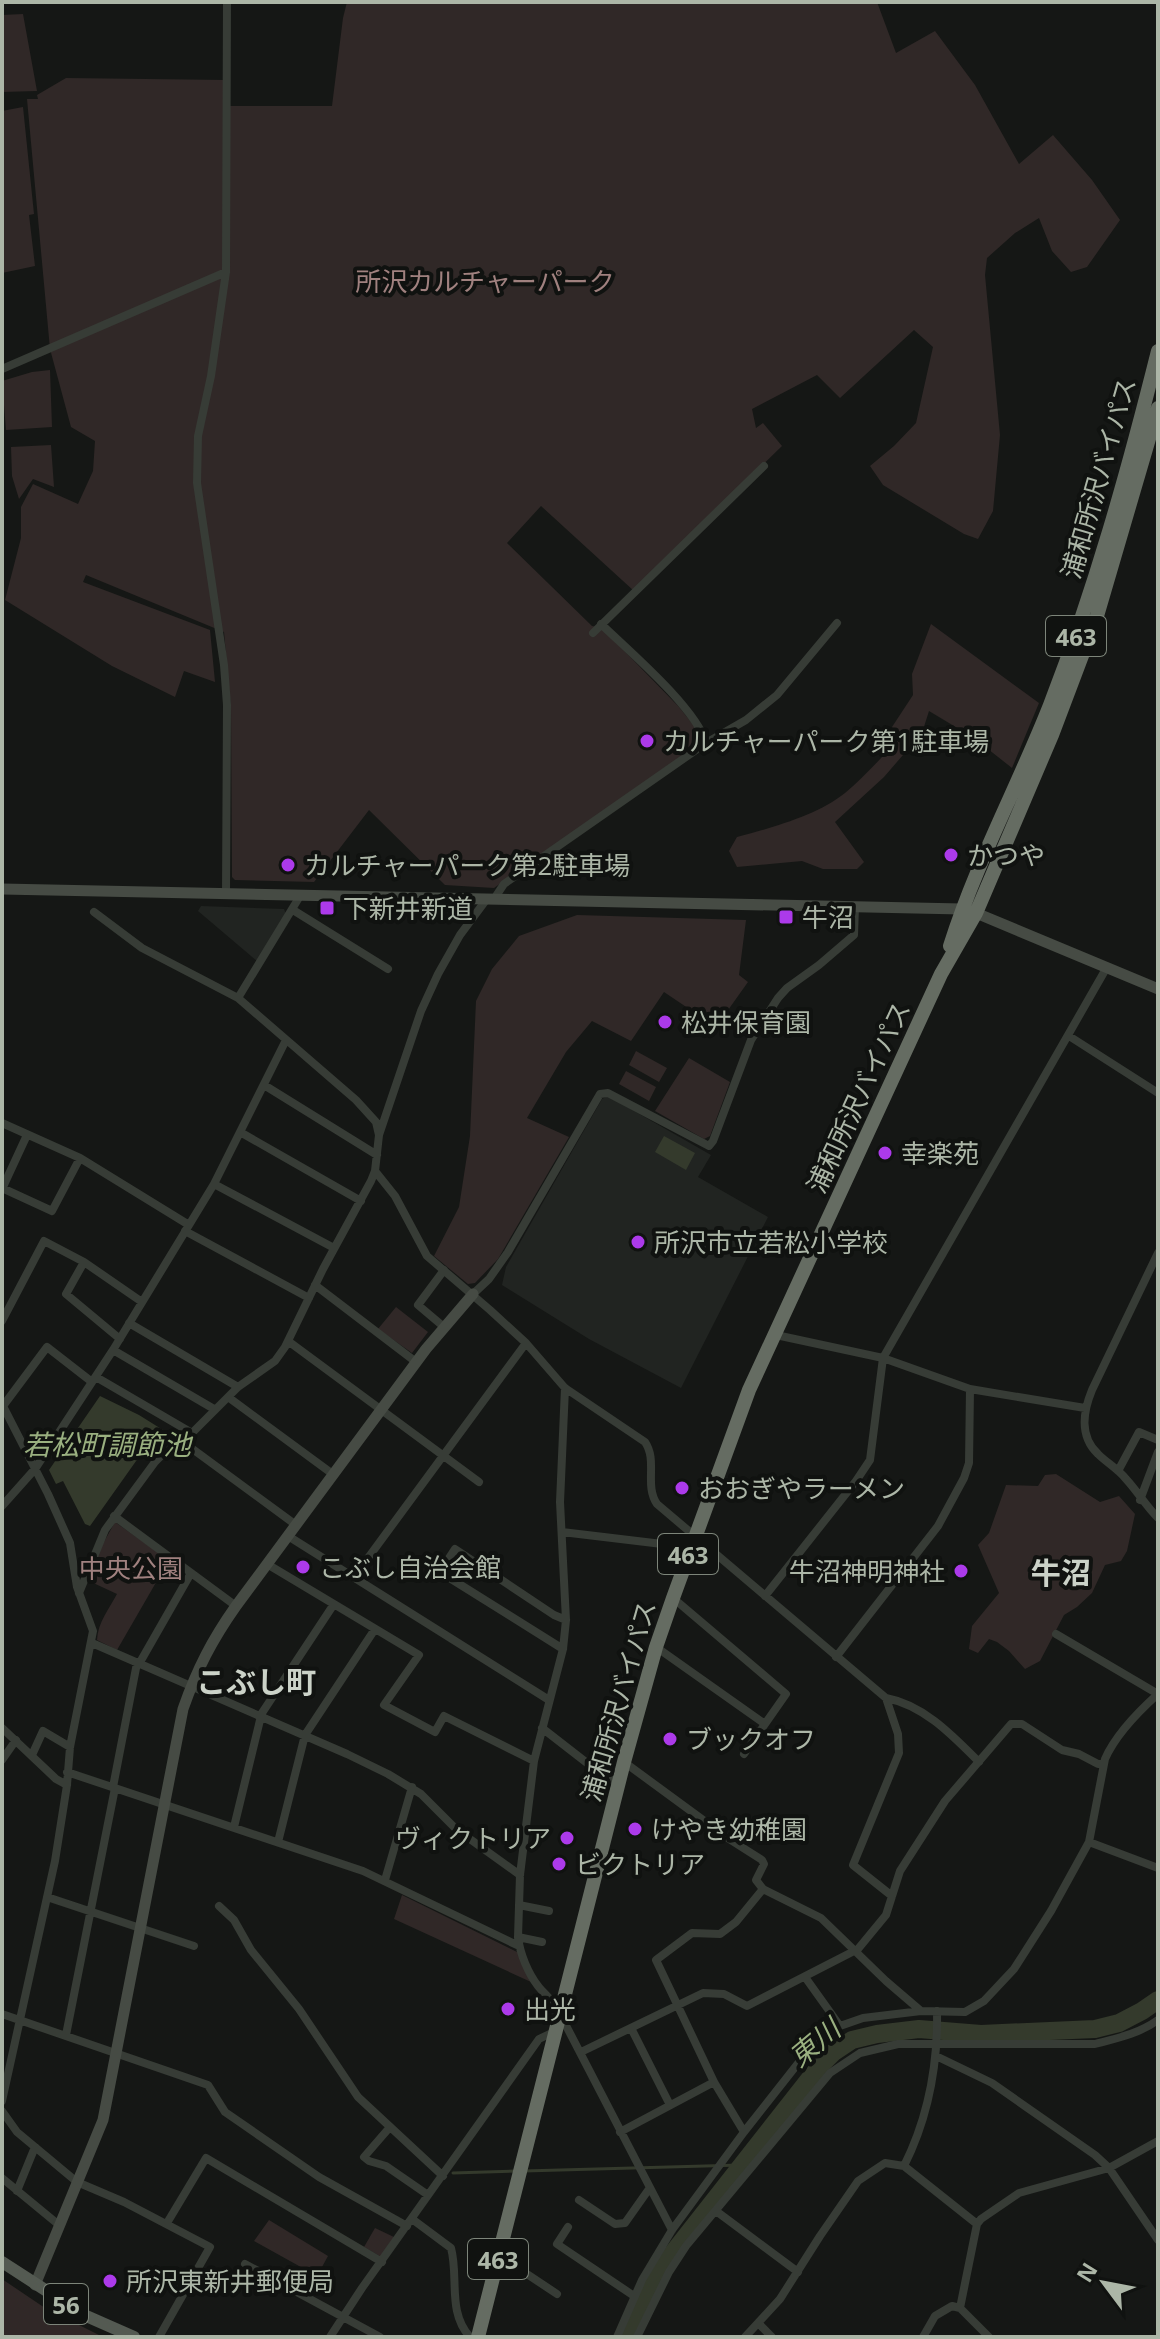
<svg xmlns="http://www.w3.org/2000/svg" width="1160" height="2339" font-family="'Open Sans','Noto Sans JP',sans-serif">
<rect width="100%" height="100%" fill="#151715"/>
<!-- built -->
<path fill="#212421" d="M201,906l83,3 2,5 -29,47 -59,-50z
M608,1096l103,59 -13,22 70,40 -87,171 -92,-49 -87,-54 4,-18 96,-168z"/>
<!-- green -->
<path fill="#302827" d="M347,2h530l19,51 39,-22 40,54 44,79 34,-29 39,45 28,40 -33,47 -16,5 -19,-21 -13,-33 -24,15 -28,25 -2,17 15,160 -7,76 -15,28 -14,-5 -81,-49 -13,-19 24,-20 22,-23 17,-76 -19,-17 -74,68 -23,-23 -65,34 4,19 7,-5 19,23 -148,145 -93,-85 -34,37 85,83 10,2 77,79 16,20 2,6 -1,13 -202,142 -49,-3 -76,-75 -55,72 -79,-2 -3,-3 -1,-168 -7,-77 -138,-57 -3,7 127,48 5,52 -31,-11 -9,26 -63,-31 -107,-66 16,-62v-31l12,-23 45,20 15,-33 2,-30 -24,-14 -21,-78 -23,-250h11l-1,-4 29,-17 161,2v26h105l11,-88z
M23,14l14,77 -35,1v-77z
M23,107l11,107 -5,1 6,51 -33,7v-162z
M50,370l2,57 -46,3 -4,-49 30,-9z
M51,445l3,42 -21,-8 -14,20 -7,-23 -1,-29z
M931,624l108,79 -27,65 -38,-30 -45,-27 -7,22 -38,44 -49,45 29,40 -7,7h-34l-21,-8 -65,6 -8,-16 8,-14c34,-9 81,-22 108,-44 19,-16 36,-35 53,-53l-6,-13 21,-32 -1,-21z
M577,915l169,5 -7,55 9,7 -32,45 -52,-35 -33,49 -39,-20 -26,31 -39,66 42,19 -71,122 -23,24 -7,1 -34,-28 25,-49 11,-71 6,-135 16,-32 27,-33z
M636,1051l31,17 -8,14 -30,-17z
M689,1058l41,24 -20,54 -6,3 -49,-28z
M626,1071l30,16 -7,14 -30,-17z
M396,1307l32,25 -16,21 -34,-24z
M1056,1474l44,28 19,-6 16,18 -8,37 -6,10 -16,4 -13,28 -15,14 -13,8 -24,46 -15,8 -16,-18 -12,-9 -8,-3 -11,14 -9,-4 3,-23 27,-33 -21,-48 11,-12 17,-48 32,1 7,-11z
M115,1522l54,38 -52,90 -20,-10c1,-18 12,-31 20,-46l-28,-13 10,-30z
M402,1895l117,58 12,29 -137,-63z
M269,2220l59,36 -11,20 -63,-35z
M375,2228l21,10 -13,20 -19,-11z
M2,2279l43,29 58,29h-101z"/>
<!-- water -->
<path fill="#343a2c" d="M664,1136l31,17 -9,17 -31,-18z
M100,1396l39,19 24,15 -1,6 -16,11 -56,79 -5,-2 -22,-43 -7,3 -7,-14z"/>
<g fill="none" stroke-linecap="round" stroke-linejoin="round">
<!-- stream -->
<path stroke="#343a2c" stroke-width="3" d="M524,2171l217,-6
M453,2173l64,-2"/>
<!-- river -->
<path stroke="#343a2c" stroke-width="18" d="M629,2337l20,-47 19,-31 150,-191 16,-16 18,-12 25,-6 42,-5 62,5 114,-5 24,-6 23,-12 16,-11"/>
<!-- street -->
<path stroke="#373c36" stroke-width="8" d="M2,369l224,-97
M601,624c28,27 95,84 105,119
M593,633l171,-167
M226,894l1,-189 -3,-40 -27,-182 1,-47 13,-60 15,-104 1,-270
M494,899l10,-15 202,-141 40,-23 31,-25 60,-72
M293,910l95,59
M94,912l48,36 96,50 118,102 20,22 3,13
M238,998l62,-102
M1069,1036l89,57
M264,1085l113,70
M2,1123l78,35 109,67
M240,1132l121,69
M375,1171l20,25 32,60 63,54 36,33 39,45 80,54c13,19 -1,43 12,62l229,194c38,7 67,38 93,64
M214,1184l120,64
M2,1188l50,23 28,-53
M2,1189l25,-54
M185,1231l124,67
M1158,1253l-66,137c-9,22 -13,46 6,64 9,9 20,15 28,25 12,13 19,26 32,39
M84,1262l-18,32 54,45
M444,1270l-26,35 26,22
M315,1285l101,77
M473,1294l16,-15 19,-27 92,-158 8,-1 101,53 4,-5 38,-101 27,-42 9,-10 32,-23 35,-30 1,-28
M2,1321l42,-80 40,21 58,40
M129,1323l109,64
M776,1335l107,23 87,31 115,19
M288,1341l191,141
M113,1350l101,59
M96,1377l96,56
M565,1388l-5,114 6,118 -3,29 -29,112 -14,114 -2,62c2,17 10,36 20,49 7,9 16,15 21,26l113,218
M228,1397l106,78
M2,1404l46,90 22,49 7,44 16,44 -23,116 -3,38 -12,76 -53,240
M3,1406l44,-59 45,35
M183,1442l113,83
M1118,1471l21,-39 19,8
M1140,1500l18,-48
M2,1506l33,-37 78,-119 101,-166 72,-144
M114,1516l122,90
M562,1532l117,14 11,3
M288,1536l261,164
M267,1564l152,91 -35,50 51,27 9,-16 90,45
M354,1577l172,-234
M79,1593l26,-63 50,-68 11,-11 17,-9 55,-55 37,-26 10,-14 38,-78 48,-88 4,-10 4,-36 42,-124 17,-37 22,-39 26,-35
M765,1596l91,-115 14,-21 13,-102 224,-391
M673,1598l113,96 -42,60
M1056,1634l102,60
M92,1643l255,111 41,20 33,20 35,35 64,46
M656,1647l109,77
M563,1649l-123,-77 15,-23 99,66 12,5
M836,1657l102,-131 26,-48 5,-15 1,-74
M139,1664l52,-91
M886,1698l12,36 1,19 -46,112 39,31
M260,1716l74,-112
M2,1728l54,51 11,6
M542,1728l63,49 14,6
M32,1755l11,-24 27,16
M2,1760l14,-20
M624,1762l105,77 33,21 2,4 -8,16 7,9 58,29 65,63 35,30
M67,1772l296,99 156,75
M113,1787l24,-124
M234,1827l27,-111
M278,1842l27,-107 70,-106
M1089,1842l69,26
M385,1880l27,-93
M47,1897l147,49
M519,1905l30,6
M219,1906l15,14 17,30 48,59 59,88 85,79
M518,1937l24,5
M805,1977l35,49
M2,2014l206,71 17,27 94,65 88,49
M631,2028l39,77
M66,2035l49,-247
M581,2052l122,-59 21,1 23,12 111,-57 28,-34 14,-44 45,-70 66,-77h11l40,26 17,4 19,10h6
M936,2056l56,27 103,72 14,13 49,72
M2,2111l15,21 60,50 47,20 86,45 -51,90
M390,2127l-26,30 5,4 17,5 42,29
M620,2132l94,-50
M744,2132l-30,-50 -58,-122 36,-27 28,1 16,-12 27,-33
M904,2166c25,-50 34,-100 33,-155
M2,2178l57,47
M17,2191l18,-44
M579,2200l36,24 10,-1 24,-34
M716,2211l82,61
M412,2219l39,29c8,29 -4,64 19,89
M167,2223l39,-65 176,104
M568,2227l-11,17 77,52
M498,2258l11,4 48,32
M245,2264l135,73
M960,2308l17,-84 4,-5 38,-26 90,-25 49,-27
M330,2337l32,-49 177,-249 15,-7
M617,2337l25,-57 30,-50 72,-98 63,-80 33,-26 23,-8 58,-7 44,1 19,-11 30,-32 37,-58 38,-69 16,-83c11,-25 33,-47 53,-65
M637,2337l32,-65 17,-26 144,-173 30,-20 38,-9h197c23,-6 43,-10 63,-24
M745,2337l13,-14
M772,2337l-14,-14 22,-24 40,-63 38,-55 27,-18 19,3 73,58
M923,2337l12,-21 17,-10 8,2 29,29"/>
<!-- secondary -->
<path stroke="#464b44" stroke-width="11" d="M2,889l960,20 14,4 182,76
M35,2285l68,-165 80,-411c14,-40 29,-69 53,-103l190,-257 47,-55"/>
<!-- primary -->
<path stroke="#545a52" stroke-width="12" d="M2,2262l82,53 50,22"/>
<!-- highway -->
<path stroke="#656c62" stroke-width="14" d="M950,946c26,-83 68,-160 100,-241 45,-116 78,-234 108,-354
M478,2337l146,-575 32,-115 17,-49 76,-208 192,-416 35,-61 76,-178 45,-119 61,-208"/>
</g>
<!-- markers -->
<g fill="#ac3aea" stroke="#101210" stroke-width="3">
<circle cx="647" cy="741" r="8"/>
<circle cx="951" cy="855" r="8"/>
<circle cx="288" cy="865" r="8"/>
<rect x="319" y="900" width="16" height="16" rx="4"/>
<rect x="778" y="909" width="16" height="16" rx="4"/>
<circle cx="665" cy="1022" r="8"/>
<circle cx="885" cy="1153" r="8"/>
<circle cx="638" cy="1242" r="8"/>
<circle cx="682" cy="1488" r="8"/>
<circle cx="303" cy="1567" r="8"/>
<circle cx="961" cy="1571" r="8"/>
<circle cx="670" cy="1739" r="8"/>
<circle cx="635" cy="1829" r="8"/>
<circle cx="567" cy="1838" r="8"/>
<circle cx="559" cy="1864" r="8"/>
<circle cx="508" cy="2009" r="8"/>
<circle cx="110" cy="2281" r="8"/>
</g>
<g text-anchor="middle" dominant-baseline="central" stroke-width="8" stroke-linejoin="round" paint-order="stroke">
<!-- shield labels -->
<g fill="#101210" stroke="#7d857a" stroke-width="2">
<rect x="1046" y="616" width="60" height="40" rx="6"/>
<rect x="658" y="1534" width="60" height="40" rx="6"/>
<rect x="468" y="2239" width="60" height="40" rx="6"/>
<rect x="44" y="2284" width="44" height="40" rx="6"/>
</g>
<g font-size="24" font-weight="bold" fill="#acb6a7">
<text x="1076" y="636">463</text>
<text x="688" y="1554">463</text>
<text x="498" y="2259">463</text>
<text x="66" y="2304">56</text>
</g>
<!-- park labels -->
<g font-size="26" fill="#a0817f" stroke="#101210">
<text x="485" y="281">所沢カルチャーパーク</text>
<text x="131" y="1568">中央公園</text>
</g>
<!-- street labels -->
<g font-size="26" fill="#acb6a7" stroke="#101210">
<text transform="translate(1098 478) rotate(-74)">浦和所沢バイパス</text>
<text transform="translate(858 1097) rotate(-65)">浦和所沢バイパス</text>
<text transform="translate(618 1701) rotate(-74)">浦和所沢バイパス</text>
</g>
<!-- poi labels -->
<g font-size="26" fill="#acb6a7" stroke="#101210" text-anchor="start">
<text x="663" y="741">カルチャーパーク第1駐車場</text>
<text x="967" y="855">かつや</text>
<text x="304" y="865">カルチャーパーク第2駐車場</text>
<text x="343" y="908">下新井新道</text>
<text x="802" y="917">牛沼</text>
<text x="681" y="1022">松井保育園</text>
<text x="901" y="1153">幸楽苑</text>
<text x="654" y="1242">所沢市立若松小学校</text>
<text x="698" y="1488">おおぎやラーメン</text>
<text x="319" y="1567">こぶし自治会館</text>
<text x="945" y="1571" text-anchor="end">牛沼神明神社</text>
<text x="686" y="1739">ブックオフ</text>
<text x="651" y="1829">けやき幼稚園</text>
<text x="551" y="1838" text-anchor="end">ヴィクトリア</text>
<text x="575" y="1864">ビクトリア</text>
<text x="524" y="2009">出光</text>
<text x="126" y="2281">所沢東新井郵便局</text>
</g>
<!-- water labels -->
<g font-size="28" font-style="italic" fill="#9ab080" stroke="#101210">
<text x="107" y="1444">若松町調節池</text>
<text transform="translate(814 2042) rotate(-40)">東川</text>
</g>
<!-- quarter labels -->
<g font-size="30" font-weight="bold" fill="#cbd2c8" stroke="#101210">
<text x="1061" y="1572">牛沼</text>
<text x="256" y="1681">こぶし町</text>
</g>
</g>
<!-- border -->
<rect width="1160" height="2339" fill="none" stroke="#acb6a7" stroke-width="8"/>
<!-- north arrow -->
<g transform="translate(1104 2283) rotate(302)" stroke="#101210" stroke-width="6" paint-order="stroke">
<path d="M0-6L14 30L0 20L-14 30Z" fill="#acb6a7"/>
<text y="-12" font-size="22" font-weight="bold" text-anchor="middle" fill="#acb6a7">N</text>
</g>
</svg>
